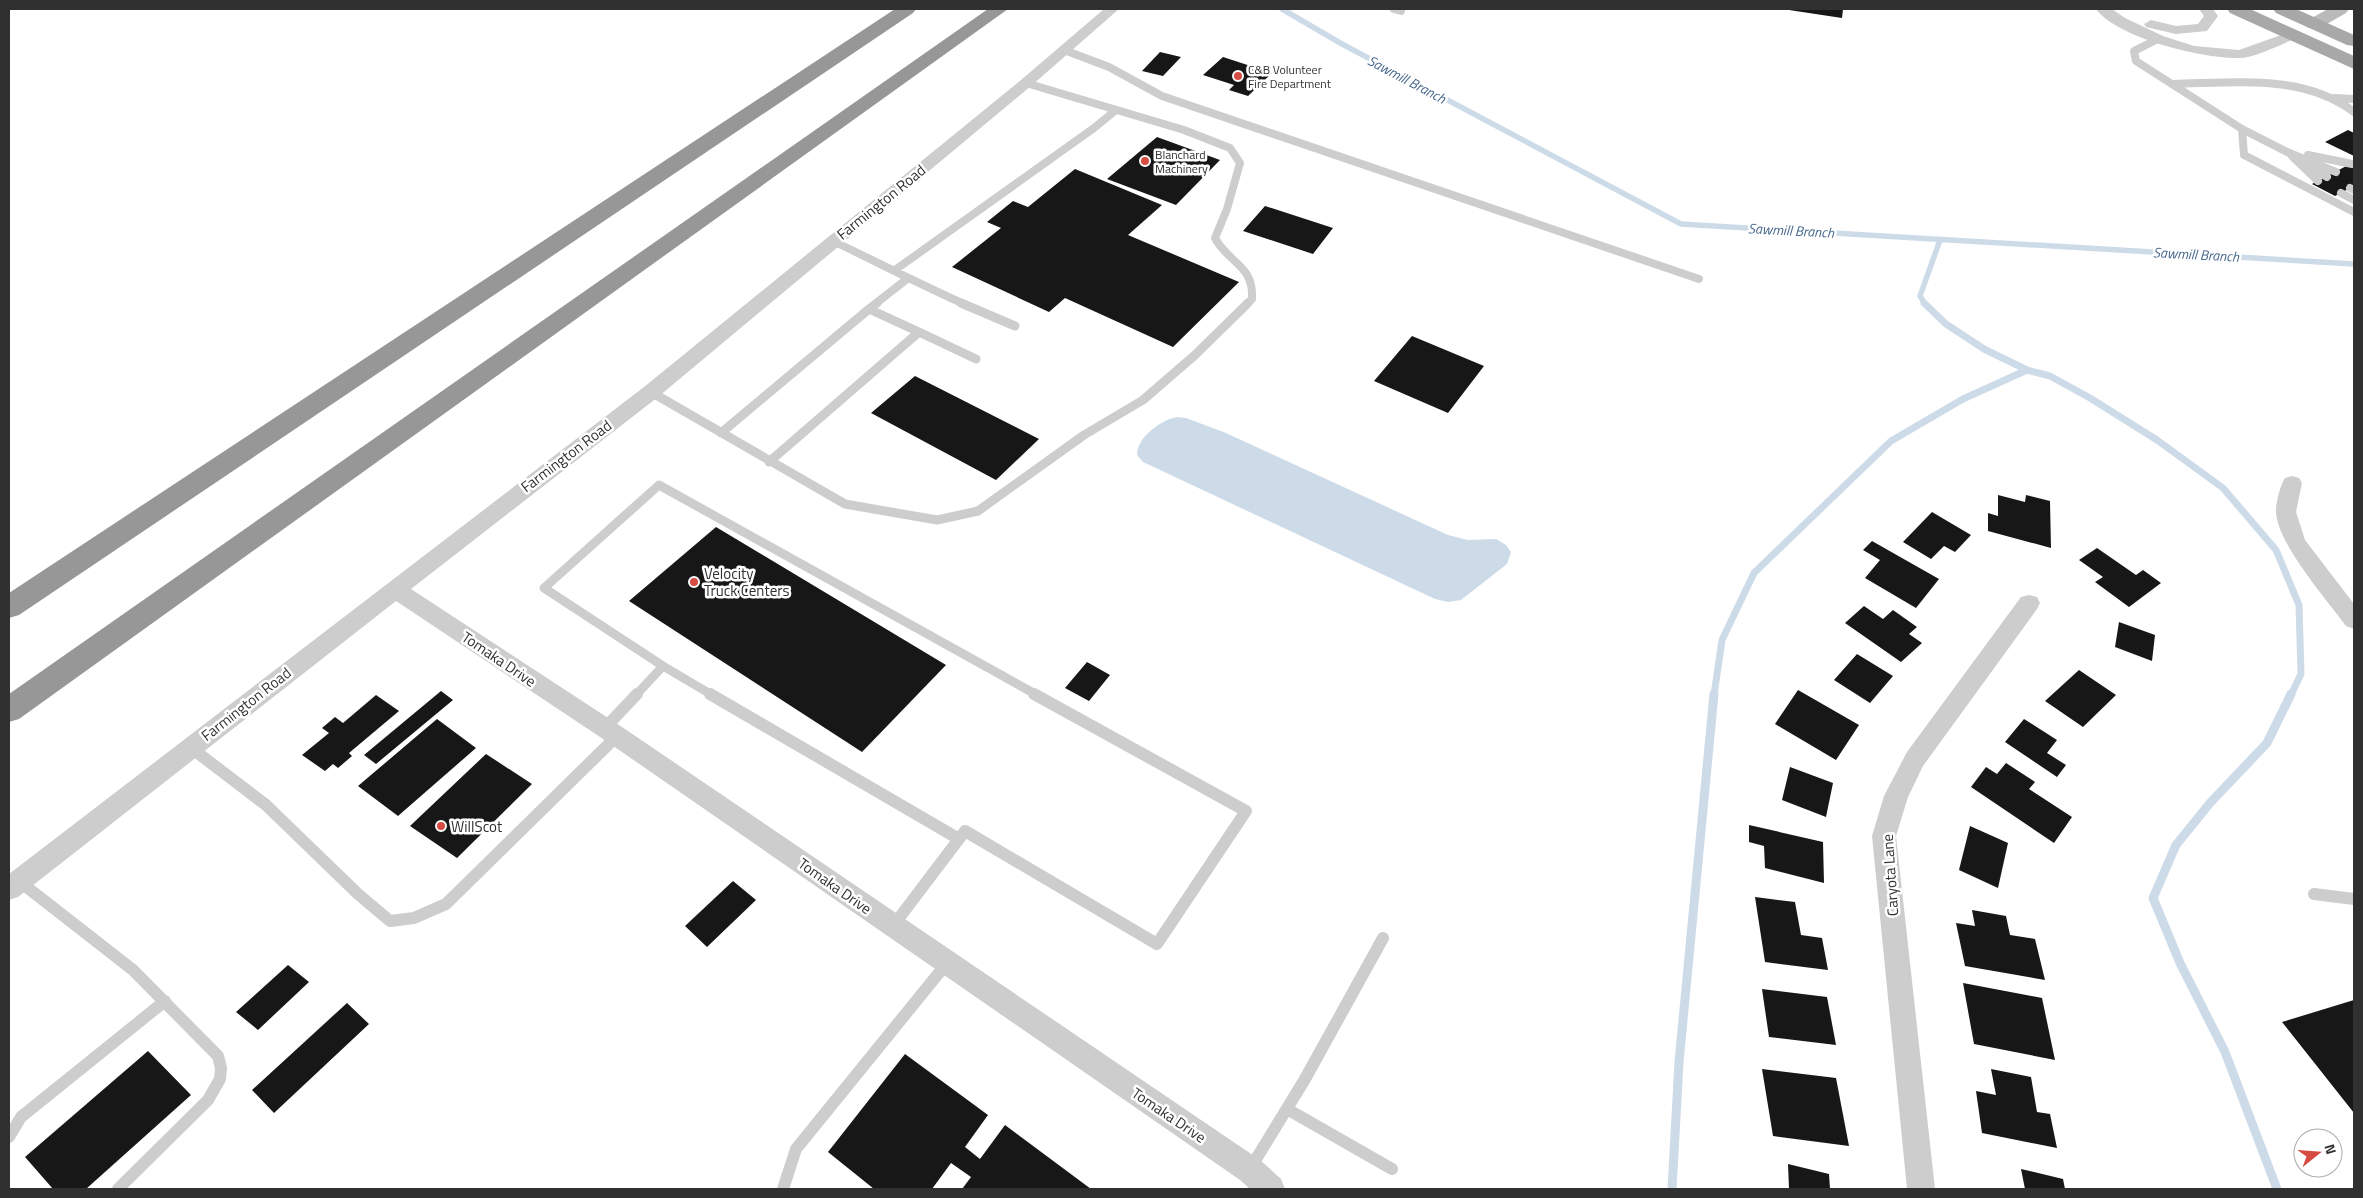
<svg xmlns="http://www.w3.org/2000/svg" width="2363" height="1198" font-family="'Titillium Web',sans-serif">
<rect width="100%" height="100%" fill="#fff"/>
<!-- water -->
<path fill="#cddbe9" d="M1177,417l9,1 40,15 222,102 20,5 28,-1 10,6 5,7 -4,12 -46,36 -13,2 -13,-3 -292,-137 -6,-7c0,-18 24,-35 40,-38z"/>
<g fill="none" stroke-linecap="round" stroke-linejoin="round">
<!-- stream-far2 -->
<path stroke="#cddbe9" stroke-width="5.5" d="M1282,9l60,35 339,180 673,40
M1925,304l-5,-8 20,-56"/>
<!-- stream-far1 -->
<path stroke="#cddbe9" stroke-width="7" d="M1924,303l22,21 38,25 43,21 23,6 40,22 67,42 66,48 53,62 23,55 2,69 -10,21
M1714,695l8,-55 32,-67 137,-132 72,-42 64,-29"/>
<!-- stream -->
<path stroke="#cddbe9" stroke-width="9" d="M1672,1189l7,-127 35,-368
M2277,1189l-52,-137 -45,-89 -27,-65 23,-53 34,-42 57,-60 24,-49"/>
</g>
<!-- building -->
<path fill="#171717" d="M1789,9h54l-1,9 -53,-8z
M1160,52l21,5 -18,19 -21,-5z
M1223,57l49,16 -24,23 -19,-6 5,-5 -31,-10z
M2348,130l6,3v23l-29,-14z
M1157,137l63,23 -44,45 -69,-26z
M2354,162v24l-19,10 -23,-12z
M1075,169l87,36 -34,30 111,47 -66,65 -108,-49 -16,14 -97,-45 49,-39 -14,-6 26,-21 15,6z
M1265,206l68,22 -20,26 -70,-23z
M1412,336l72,30 -36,47 -74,-32z
M915,376l124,63 -43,41 -125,-67z
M1998,495l27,7 1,-7 24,6 1,47 -63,-17v-18l10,3z
M1932,512l39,23 -16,17 -11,-6 -13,13 -28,-17z
M716,527l230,138 -84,87 -233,-151z
M1872,541l67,38 -23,29 -51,-30 15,-18 -17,-10z
M2097,548l39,27 7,-5 18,13 -32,24 -34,-25 8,-5 -24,-17z
M1864,606l19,13 10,-9 24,17 -8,7 13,9 -21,19 -56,-39z
M2119,622l36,13 -3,26 -37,-14z
M1857,654l36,22 -23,27 -36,-23z
M1087,662l23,13 -21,26 -24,-13z
M2079,670l37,25 -33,32 -38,-26z
M1798,690l61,35 -23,35 -61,-36z
M441,691l12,9 -77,64 -12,-9z
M376,695l23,16 -50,42 3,3 -14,12 -5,-4 -8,7 -23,-16 27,-22 -7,-5 13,-11 8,6z
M437,719l39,29 -78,68 -40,-30z
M2024,719l33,21 -10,13 19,12 -9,12 -52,-35z
M486,754l46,30 -75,74 -47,-32z
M2006,763l29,19 -6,7 43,28 -18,26 -83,-56 15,-20 11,7z
M1790,767l43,16 -7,34 -44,-17z
M1749,825l74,17 1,41 -59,-15 -1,-22 -15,-4z
M1970,826l38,17 -10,45 -39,-18z
M733,881l23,19 -49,47 -22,-21z
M1755,897l40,5 6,33 21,3 6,32 -63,-8z
M1972,910l34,6 4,19 25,4 10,41 -80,-14 -9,-43 19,3z
M288,965l21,17 -51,48 -22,-18z
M1963,983l79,15 13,62 -81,-16z
M1762,989l65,8 9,48 -67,-8z
M2354,1000v113l-72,-91z
M347,1003l22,21 -95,89 -22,-23z
M148,1051l43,44 -105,94h-33l-28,-32z
M905,1054l83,61 -23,32 15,12 25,-34 86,64h-129l9,-12 -20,-14 -19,26h-58l-46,-37z
M1762,1069l74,9 13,68 -76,-10z
M1991,1069l40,8 6,35 13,2 7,34 -75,-15 -6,-42 20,4z
M1788,1164l41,10 1,15h-41z
M2021,1169l42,10 2,10h-40z"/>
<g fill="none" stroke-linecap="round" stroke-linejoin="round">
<!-- lane-far2 -->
<path stroke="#cdcdcd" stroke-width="8" d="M1394,9l7,2
M2158,39l-24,12 2,10 106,68 45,23 49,20
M1064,50l45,17 53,29 537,183
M1026,83l158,47 46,18 10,15 -13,46 -12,29c14,26 39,27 37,61l-5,5
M2172,84c62,-1 130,-11 182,28
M2335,98l19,1
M2242,129l2,26 110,57
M2308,155l44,9
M2292,156l26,25
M2311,167l16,10
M2350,188l4,2
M2341,193l13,7
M833,241c44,21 86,43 131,63
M895,270l199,-142 22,-18
M875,304l32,-25"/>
<!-- lane-far1 -->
<path stroke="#cdcdcd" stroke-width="9" d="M961,303l54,23
M919,332l57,27
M651,392l194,112 92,16 41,-9 106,-76 59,-35 52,-45 53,-52
M721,433l148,-124
M769,462l150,-130 -50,-23 8,-6
M663,666l49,29
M636,695l27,-29 -119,-78 115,-103 378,210"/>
<!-- lane -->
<path stroke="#cdcdcd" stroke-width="12" d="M710,694l249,145
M604,729l33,-35
M190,747l76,58 92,89 32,27 24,-3 32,-14 171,-168
M19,881l114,89 85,86 3,12 -1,11 -12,21 -90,89
M2314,894l40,5
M893,926l72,-95 192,113 89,-133 -212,-117
M1287,1109l105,60
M9,1137l12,-20 144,-116
M1250,1169l55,-90 78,-141
M783,1189l13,-40 151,-186"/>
<!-- street -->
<path fill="#cdcdcd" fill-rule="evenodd" d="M1104,9h15l-88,77 -373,311 -247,192 214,140 635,431 21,19 4,10h-35l-10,-9 -631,-437 -213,-142 -378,296 -9,3v-26l635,-487 377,-307z
M2096,9h16l13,9 38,18 31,10 45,4 53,-19 7,4 -2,3c-16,6 -42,20 -58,20 -35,1 -122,-20 -143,-49z
M2199,9h14l5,7 -11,15 -31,3 -30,-7 -2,-3 7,-4 25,6 22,-2 6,-8z
M2292,476l7,2 3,5 -6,29 9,28 49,64v25l-8,-3c-19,-26 -70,-84 -70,-115 0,-9 4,-25 9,-33z
M2029,595l8,2 3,6 -3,6 -114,157 -15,31 -12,39 39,353h-28l-35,-353 12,-40 23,-44 114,-155z"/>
<!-- secondary -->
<path fill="#bababa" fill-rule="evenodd" d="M2328,9h21l-3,4 -26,15h-12l-3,-4 3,-4z"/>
<!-- primary -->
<path fill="#a8a8a8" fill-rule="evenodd" d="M2227,9h23l104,47v13l-124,-56z
M2273,9h23l58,26v11l-7,-1 -71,-32z"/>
<!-- highway -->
<path fill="#979797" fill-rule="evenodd" d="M895,9h21l-3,4 -894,602 -10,3v-25z
M988,9h20l-989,710 -10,3v-28z"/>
</g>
<!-- markers -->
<g fill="#d64b42" stroke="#fff" stroke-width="2">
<circle cx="1238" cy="76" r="5"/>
<circle cx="1145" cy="161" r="5"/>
<circle cx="694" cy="582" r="5"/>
<circle cx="441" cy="826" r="5"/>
</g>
<g text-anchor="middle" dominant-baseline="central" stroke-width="5" stroke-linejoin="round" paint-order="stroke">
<!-- far-poi labels -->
<g font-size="12" fill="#303030" stroke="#fff" text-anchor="start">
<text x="1248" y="69">C&amp;B Volunteer<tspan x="1248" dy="14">Fire Department</tspan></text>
<text x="1155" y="154">Blanchard<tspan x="1155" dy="14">Machinery</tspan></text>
</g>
<!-- far-water labels -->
<g font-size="14" font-style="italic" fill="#44668b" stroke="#fff">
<text transform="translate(1407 79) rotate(28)">Sawmill Branch</text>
<text transform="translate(1791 230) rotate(3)">Sawmill Branch</text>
<text transform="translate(2196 254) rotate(3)">Sawmill Branch</text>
</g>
<!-- street labels -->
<g font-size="15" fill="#303030" stroke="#fff">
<text transform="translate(881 202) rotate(-39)">Farmington Road</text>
<text transform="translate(566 456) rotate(-37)">Farmington Road</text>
<text transform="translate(499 659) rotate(34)">Tomaka Drive</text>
<text transform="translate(246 704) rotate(-38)">Farmington Road</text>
<text transform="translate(1890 875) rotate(-94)">Caryota Lane</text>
<text transform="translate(835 886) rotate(35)">Tomaka Drive</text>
<text transform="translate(1169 1115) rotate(34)">Tomaka Drive</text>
</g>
<!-- poi labels -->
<g font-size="15" fill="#303030" stroke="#fff" text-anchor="start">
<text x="704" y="573">Velocity<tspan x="704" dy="17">Truck Centers</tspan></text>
<text x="451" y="826">WillScot</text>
</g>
</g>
<!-- border -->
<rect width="2363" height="1198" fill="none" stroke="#303030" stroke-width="20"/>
<!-- north arrow -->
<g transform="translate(2318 1153) rotate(73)"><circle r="24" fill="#ffffff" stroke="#acacac"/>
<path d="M0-4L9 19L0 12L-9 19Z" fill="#d64b42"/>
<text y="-8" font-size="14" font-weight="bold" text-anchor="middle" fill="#303030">N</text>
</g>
</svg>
